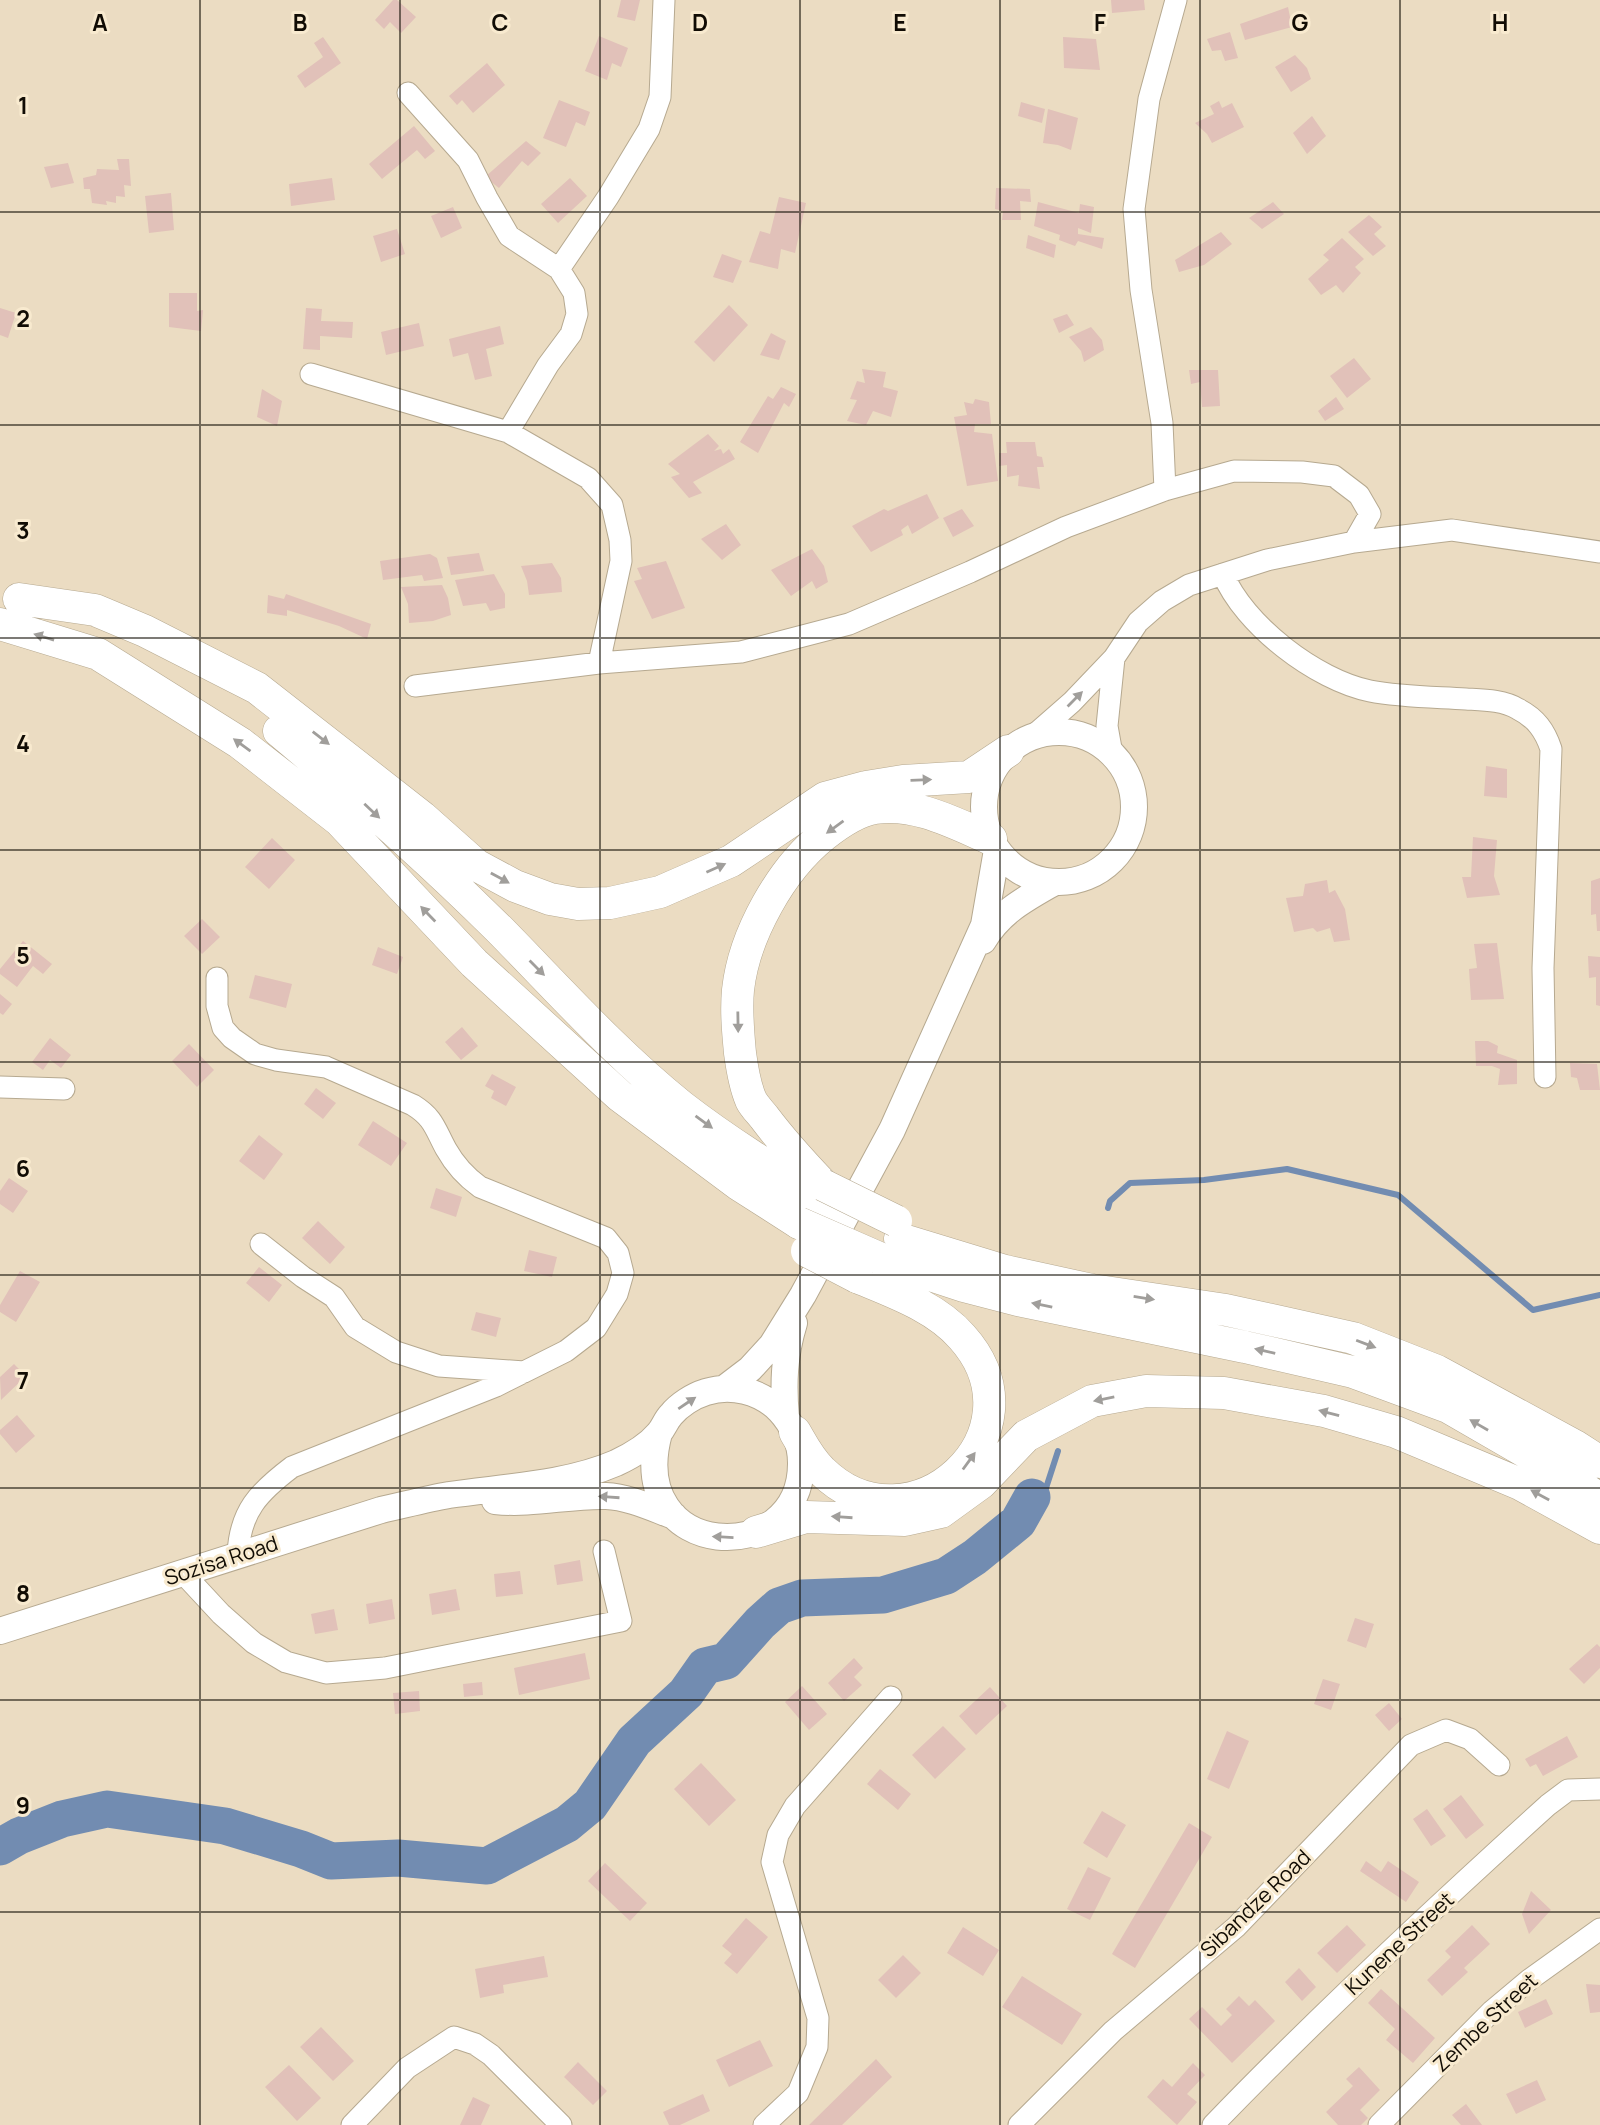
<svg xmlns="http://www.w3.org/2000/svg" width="1600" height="2125" font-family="Manrope,sans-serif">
<rect width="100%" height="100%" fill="#ebdcc2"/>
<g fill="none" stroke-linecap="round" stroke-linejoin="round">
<!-- stream -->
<path stroke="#728cb1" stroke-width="6" d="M1108,1208l2,-7 20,-18 74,-3 83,-11 111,26 135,115 67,-15
M1032,1497l14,-9 12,-37"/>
<!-- river -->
<path stroke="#728cb1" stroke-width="37" d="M0,1847l19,-11 43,-17 45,-10 118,17 76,23 30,12 67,-3 89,8 80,-42 23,-19 44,-64 52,-48 19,-27 21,-5 34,-38 19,-17 23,-8 81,-3 63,-19 29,-19 43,-35 14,-25"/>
</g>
<!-- building -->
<path fill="#e1c1b9" d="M393,0h4l19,17 -15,16 -11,-11 -6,7 -9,-9z
M621,0h19l-5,21 -18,-4z
M1111,0h33l1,10 -33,3z
M1288,7l4,20 -47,13 -5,-16z
M1230,32l8,26 -13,3 -4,-11 -9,1 -5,-12z
M599,36l29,12 -7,19 -9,-4 -5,17 -22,-9z
M323,37l18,26 -36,25 -8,-12 26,-19 -9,-14z
M1063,37l33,2 4,31 -36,-2z
M1295,55l12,13 4,11 -20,13 -16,-25z
M487,63l18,22 -32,28 -11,-13 -5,5 -8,-9z
M559,100l31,12 -5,14 -9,-4 -10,25 -23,-9z
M1219,101l3,7 10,-5 12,24 -32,16 -5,-9 -12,-11 19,-9 -4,-8z
M1021,102l24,7 -3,14 -24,-7z
M1048,109l30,9 -7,32 -13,-5 -15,-2z
M1312,116l14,20 -19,18 -14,-21z
M414,126l21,25 -10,8 -8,-9 -35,29 -13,-15z
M526,141l15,12 -13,13 -6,-5 -23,27 -14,-11z
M117,159h12l2,27 -7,-1 1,12 -9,-1v7l-10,-2 1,4 -15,-2 -2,-14h-6l-1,-11 13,-3 1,-6 22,1z
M68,163l6,20 -23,5 -7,-21z
M332,178l3,22 -44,6 -2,-22z
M570,178l17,18 -29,27 -17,-19z
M996,188l34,1 1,13 -11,-1 1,19h-19l1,-9 -8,-2z
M171,193l3,37 -25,3 -4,-37z
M779,197l27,6 -11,50 -14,-4 -3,20 -29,-7 11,-31 10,3z
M1038,202l41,11 1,-9 14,3 -3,26 -13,-5v6l26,4 -2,11 -24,-8 -3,5 -16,-6 1,-5 -26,-9z
M1273,202l11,12 -22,15 -13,-11z
M453,207l9,21 -21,10 -10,-22z
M1369,215l13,12 -8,7 12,12 -13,10 -25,-24z
M397,229l8,25 -24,8 -8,-26z
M1221,232l11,12 -28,21 -25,7 -4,-12z
M1028,235l28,10 -2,13 -28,-10z
M1342,238l22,21 -9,8 6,6 -18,20 -7,-8 -15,10 -13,-16 21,-19 -6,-5z
M722,254l20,7 -9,22 -20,-6z
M169,293h28v18l6,-1 -2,21 -32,-4z
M729,305l19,20 -34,37 -20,-20z
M0,308l16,5 -8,25 -8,-3z
M306,308l16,1 -1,12 32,1 -1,16 -32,-2v14l-17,-1z
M1067,314l7,11 -15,8 -6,-14z
M419,323l5,23 -38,9 -5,-23z
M500,326l4,18 -18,5 6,27 -17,4 -7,-27 -15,4 -4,-18z
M1091,327l11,13 2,10 -20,12 -3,-11 -12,-14z
M771,333l15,8 -7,19 -19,-5z
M1354,358l17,21 -24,19 -17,-22z
M862,369l24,3 -3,15 15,4 -7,26 -18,-6 -7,14 -19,-4 10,-21 -7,-1 7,-18 8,2z
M1189,370h29l2,36 -18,1 -2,-25 -9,2z
M781,387l15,7 -7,13 -5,-4 -26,50 -18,-11 28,-46 5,3z
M262,389l20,12 -5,25 -20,-9z
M1336,397l8,12 -19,12 -7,-10z
M975,399l14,3 2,22h-16l-1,8 18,2 6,47 -31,5 -13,-69 13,-2 -3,-13 9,2z
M708,434l11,12 -5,5 7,-2 2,5 6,-5 6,10 -42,23 9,11 -13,5 -18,-21 9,-3 -12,-10z
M1006,442h29l2,14 5,1 2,10h-7l3,22 -22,-3 1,-11 -12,2v-12l-8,1v-13h8z
M927,494l12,24 -27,16 -4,-9 -7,5 2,5 -32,17 -19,-26 32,-17 4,2z
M962,509l12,17 -21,11 -10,-19z
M726,524l15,21 -19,15 -21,-21z
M812,549l12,17 4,16 -12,7 -4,-8 -21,15 -20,-26z
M479,553l5,18 -33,4 -4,-18z
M430,554l7,4 6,20 -19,3 -2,-6 -39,5 -3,-19z
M666,561l19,47 -33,11 -18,-38 8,-2 -5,-11z
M552,563l9,15 1,14 -33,3 -2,-14 -6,-15z
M494,574l11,20v14l-15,3 -4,-8 -23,3 -8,-26z
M442,585l6,13 3,17 -18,6 -24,2 -1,-19 -7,-17z
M286,594l85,30 -4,15 -28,-13 -52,-16v6l-20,-3 1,-18 16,4z
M1486,766l21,3v29l-23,-2z
M1473,837l24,3 -3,36 6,19 -33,3 -5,-21h9z
M272,838l23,22 -26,29 -24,-22z
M1600,878v53h-3l-1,-17 -5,1v-34z
M1327,880l2,13 6,-3 10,19 5,31 -16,2 -4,-14 -13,4 -4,-4 -19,4 -8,-34 17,-2 2,-12z
M202,919l18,18 -18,17 -18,-18z
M23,941l29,23 -9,10 -10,-8 -16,21 -17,-13v-5z
M1497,943l7,56 -33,1 -2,-31 8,-1 -3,-24z
M378,947l25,10 -6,17 -25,-9z
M1588,956l12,1v49l-4,-1v-28l-7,1z
M255,975l37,9 -6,24 -37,-10z
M0,994l12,10 -9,11 -3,-2z
M462,1027l16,19 -17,14 -16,-18z
M50,1038l21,17 -10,13 -11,-8 -7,10 -11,-8z
M1475,1041h13l10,5 -1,7 20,7v24l-19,1 2,-16 -8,-3h-16z
M189,1044l25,26 -17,17 -25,-26z
M1570,1063l27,1 3,26h-20l-3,-12 -6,-1z
M492,1074l24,13 -10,19 -15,-8 3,-7 -9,-5z
M316,1088l20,15 -13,16 -19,-15z
M373,1121l34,22 -16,23 -33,-21z
M259,1135l24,19 -19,26 -25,-19z
M9,1178l19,13 -15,22 -13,-9v-13z
M436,1188l26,9 -6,20 -26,-9z
M318,1221l27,26 -15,17 -28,-26z
M529,1250l28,7 -5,20 -28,-6z
M259,1267l23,18 -13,17 -23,-19z
M20,1271l20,11 -24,40 -16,-10v-7z
M476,1312l25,6 -5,19 -25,-7z
M14,1364l12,12 -25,24 -1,-23z
M17,1415l18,21 -19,17 -16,-19v-4z
M580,1560l3,21 -26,4 -3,-20z
M520,1571l3,23 -27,3 -2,-23z
M456,1589l4,21 -28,5 -3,-21z
M392,1599l3,20 -26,5 -3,-20z
M334,1609l4,21 -23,4 -4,-20z
M1355,1618l19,6 -8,24 -19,-7z
M1597,1644l3,3v21l-16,16 -15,-15z
M585,1653l5,26 -71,16 -5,-27z
M854,1658l9,10 -9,9 8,8 -18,16 -16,-18z
M1323,1679l17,5 -9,26 -17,-6z
M482,1682l1,13 -19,2 -1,-13z
M802,1686l25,28 -18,16 -24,-28z
M990,1687l17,19 -31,29 -17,-19z
M419,1691l1,20 -25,3 -2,-21z
M1389,1703l13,16 -13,12 -14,-16z
M943,1726l23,23 -31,30 -23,-24z
M1227,1731l22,10 -20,48 -22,-10z
M1567,1736l11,21 -35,19 -7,-12 -6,3 -5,-8z
M701,1763l35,37 -27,26 -35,-37z
M880,1769l31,25 -13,16 -31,-26z
M1461,1795l23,30 -18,14 -23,-30z
M1427,1809l19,27 -15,10 -18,-27z
M1102,1811l24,14 -19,33 -24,-15z
M1189,1823l23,14 -77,131 -23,-14z
M1366,1861l15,11 7,-11 31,21 -13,20 -46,-31z
M605,1863l42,40 -17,18 -42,-40z
M1088,1867l23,11 -21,42 -23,-11z
M1531,1891l20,19 -22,24 -7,-20z
M746,1918l22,19 -31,37 -13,-11 8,-9 -10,-8z
M1347,1925l19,20 -29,28 -20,-20z
M1472,1925l18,19 -26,24 4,4 -26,24 -15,-16 24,-23 -6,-6z
M963,1927l36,23 -16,26 -36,-23z
M903,1955l18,18 -25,25 -18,-18z
M544,1956l4,21 -45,8 1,8 -24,5 -5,-29z
M1299,1968l17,19 -14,14 -17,-19z
M1022,1976l60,38 -20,31 -60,-38z
M1586,1984l14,1v27l-10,1z
M1381,1989l54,49 -22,25 -27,-23 9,-11 -27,-26z
M1239,1996l10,10 6,-6 20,21 -43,42 -43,-44 13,-12 19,19 11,-11 -6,-6z
M1546,1999l7,15 -28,14 -7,-16z
M321,2027l33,34 -21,20 -33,-34z
M760,2040l13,26 -44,21 -13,-27z
M876,2059l16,18 -50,48h-33z
M578,2062l29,29 -14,14 -29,-28z
M1193,2063l12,12 -18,19 10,8 -20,23 -30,-28 16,-18 9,8z
M289,2065l32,33 -24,23 -32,-34z
M1359,2067l21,23 -20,20 8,8 -7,7h-23l-12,-13 27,-26 -7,-7z
M1537,2080l9,20 -30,14 -10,-20z
M703,2094l7,17 -30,14h-11l-6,-13z
M473,2097l17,8 -9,20h-21z
M1466,2104l16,21h-21l-9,-10z"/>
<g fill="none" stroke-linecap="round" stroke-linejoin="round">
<!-- minor casing -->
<g stroke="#b6a990" stroke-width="23">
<path id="minor" d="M408,93l60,67 19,38 22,38 50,33 15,24 3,21 -6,20 -23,31 -40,67
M559,269l49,-72 41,-68 11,-32 4,-97
M311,374l197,58 80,46 24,27 8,35 1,21 -22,102
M1165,490l-3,-67 -21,-133 -7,-81 15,-110 27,-99
M1223,574c21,51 93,106 147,117 31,6 64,6 96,8 17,1 37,1 52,10 18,9 27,22 33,40l-8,219 2,109
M415,686l184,-23 142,-11 108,-28 121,-52 96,-45 99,-37 69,-19 68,1 32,4 25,19 11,19 -16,28
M1032,737l40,-35 42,-44 24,-36 24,-21 27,-16 78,-25 87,-18 98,-12 148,22
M1112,754l-5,-28 7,-68
M217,978v28l6,22 9,10 23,16 21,6 50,7 87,38c21,13 22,24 33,44 9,16 20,28 34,38l126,51 12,15 5,20 -6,21 -21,34 -30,23 -70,35 -204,81c-33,25 -52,44 -54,87
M0,1087l64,2
M261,1244l42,33 31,20 21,30 41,25 43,14 85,6
M182,1572l39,42 33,29 32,19 40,11 59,-5 236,-47 -17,-70
M352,2125l55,-57 47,-31 21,7 16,11 70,70
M764,2125l34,-32 19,-46 1,-29 -46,-156 6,-27 17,-29 96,-109
M1019,2125l94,-94 123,-104 175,-182 35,-15 24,9 29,26
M1213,2125c107,-111 220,-216 335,-320l20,-15 32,-1
M1379,2125l113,-114 37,-31 71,-51"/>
</g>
<!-- major casing -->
<g stroke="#b6a990" stroke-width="28">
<path id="major" d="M984 807a75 75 0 1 1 150 0a75 75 0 1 1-150 0Z
M983,941c17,-29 42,-42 70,-58
M725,1388l25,-19 22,-24 31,-50 89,-165 92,-205 13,-75
M786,1418c-3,-34 -2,-63 8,-95
M495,1501c39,4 73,-6 111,-5 23,1 46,12 68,20
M0,1631l381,-121c23,-5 45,-11 68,-15 54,-8 116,-10 167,-32 15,-7 32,-17 43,-30 5,-6 7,-13 12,-18 8,-10 22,-19 35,-23 25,-8 54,-1 73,18 14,15 22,32 22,53 1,107 -177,99 -142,-30"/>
</g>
<!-- highway casing -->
<g stroke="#b6a990" stroke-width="33">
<path id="highway" d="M19,599l76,11 50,21 112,57 165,129 54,48 39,21 35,13 28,5 32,-1 50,-11 71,-31 94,-63 41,-11 37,-6 66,-4 39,-26
M0,624l98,30 142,89 99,77 135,143 146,133 118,88 61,39
M279,731c76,63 150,129 220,198 59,60 116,124 182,177 49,38 102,70 154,102
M823,1185c-21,-22 -41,-44 -59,-68 -4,-5 -10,-11 -13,-17 -6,-14 -9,-32 -11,-47 -2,-21 -4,-42 -2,-63 6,-55 43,-121 86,-155 14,-11 32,-24 51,-27 41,-6 79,15 116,31
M900,1239l105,32 87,19 134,20 127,28 84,33 138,75 25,16
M879,1258l85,28 54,14 227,47 108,25 95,35 90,52 62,40
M795,1432c8,14 15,28 27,39 89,87 226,-38 140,-134 -26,-30 -69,-45 -105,-60
M756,1532l50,-15 99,3 36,-8 40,-29 45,-47 66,-35 54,-10 78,2 100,18 72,21 124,52 80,44"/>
</g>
<!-- minor -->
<use href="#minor" stroke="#fff" stroke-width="21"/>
<!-- major -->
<use href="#major" stroke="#fff" stroke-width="26"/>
<!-- highway -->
<use href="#highway" stroke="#fff" stroke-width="32"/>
<!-- highway-bridge casing -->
<g stroke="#b6a990" stroke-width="33" stroke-linecap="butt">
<path id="highway-bridge" d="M823,1185l73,36
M799,1223l80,35
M807,1251l50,26"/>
</g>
<!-- highway-bridge -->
<use href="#highway-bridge" stroke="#fff" stroke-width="32"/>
</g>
<!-- one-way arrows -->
<defs><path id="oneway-solid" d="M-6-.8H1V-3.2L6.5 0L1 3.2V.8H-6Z" transform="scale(1.75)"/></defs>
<g fill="#a09e9b">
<use href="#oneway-solid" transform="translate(44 637) rotate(-163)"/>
<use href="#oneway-solid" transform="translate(1075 699) rotate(-45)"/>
<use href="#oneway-solid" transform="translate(321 738) rotate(38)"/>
<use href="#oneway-solid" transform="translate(242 745) rotate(-144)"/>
<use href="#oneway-solid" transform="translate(921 780) rotate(-2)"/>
<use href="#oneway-solid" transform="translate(372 811) rotate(43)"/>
<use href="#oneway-solid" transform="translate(835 827) rotate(144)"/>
<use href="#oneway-solid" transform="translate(716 868) rotate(-24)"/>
<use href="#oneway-solid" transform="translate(500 878) rotate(29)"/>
<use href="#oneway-solid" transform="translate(428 914) rotate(-134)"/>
<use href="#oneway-solid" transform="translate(537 968) rotate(45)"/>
<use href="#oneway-solid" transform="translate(738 1022) rotate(89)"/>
<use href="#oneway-solid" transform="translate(704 1122) rotate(36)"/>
<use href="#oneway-solid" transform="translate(1144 1298) rotate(9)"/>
<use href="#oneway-solid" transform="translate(1042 1305) rotate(-168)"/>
<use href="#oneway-solid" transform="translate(1366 1344) rotate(21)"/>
<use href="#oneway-solid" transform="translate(1265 1351) rotate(-167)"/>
<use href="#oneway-solid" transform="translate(1104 1399) rotate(169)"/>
<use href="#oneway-solid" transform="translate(687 1403) rotate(-34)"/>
<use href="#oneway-solid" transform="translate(1329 1413) rotate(-165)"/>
<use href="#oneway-solid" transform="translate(1479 1425) rotate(-150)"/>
<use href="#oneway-solid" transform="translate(969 1461) rotate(-54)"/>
<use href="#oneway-solid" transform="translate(1540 1495) rotate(-151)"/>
<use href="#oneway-solid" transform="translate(609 1497) rotate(-176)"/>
<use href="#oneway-solid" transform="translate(842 1517) rotate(-176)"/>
<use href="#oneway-solid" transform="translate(723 1537) rotate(-177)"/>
</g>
<!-- grid -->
<path fill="none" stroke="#110c04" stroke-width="2" stroke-opacity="0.55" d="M200,0v2125M400,0v2125M600,0v2125M800,0v2125M1000,0v2125M1200,0v2125M1400,0v2125M0,212h1600M0,425h1600M0,638h1600M0,850h1600M0,1062h1600M0,1275h1600M0,1488h1600M0,1700h1600M0,1912h1600"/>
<g text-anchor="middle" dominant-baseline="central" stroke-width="6" stroke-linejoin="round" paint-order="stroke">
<!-- street labels -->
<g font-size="21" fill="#110c04" stroke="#f8eacf">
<text transform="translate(221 1560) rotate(-18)">Sozisa Road</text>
<text transform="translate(1255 1903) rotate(-44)">Sibandze Road</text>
<text transform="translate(1399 1943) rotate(-43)">Kunene Street</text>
<text transform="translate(1485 2022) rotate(-43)">Zembe Street</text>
</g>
</g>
<g font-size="23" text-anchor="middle" font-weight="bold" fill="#110c04" stroke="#f8eacf" stroke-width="6" stroke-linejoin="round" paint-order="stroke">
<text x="100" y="31">A</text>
<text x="300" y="31">B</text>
<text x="500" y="31">C</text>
<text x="700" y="31">D</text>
<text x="900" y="31">E</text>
<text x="1100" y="31">F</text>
<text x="1300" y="31">G</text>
<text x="1500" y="31">H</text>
<text x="23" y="114">1</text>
<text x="23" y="327">2</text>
<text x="23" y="539">3</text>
<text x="23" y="752">4</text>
<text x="23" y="964">5</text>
<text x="23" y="1177">6</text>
<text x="23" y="1389">7</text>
<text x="23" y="1602">8</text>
<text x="23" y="1814">9</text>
</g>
</svg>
